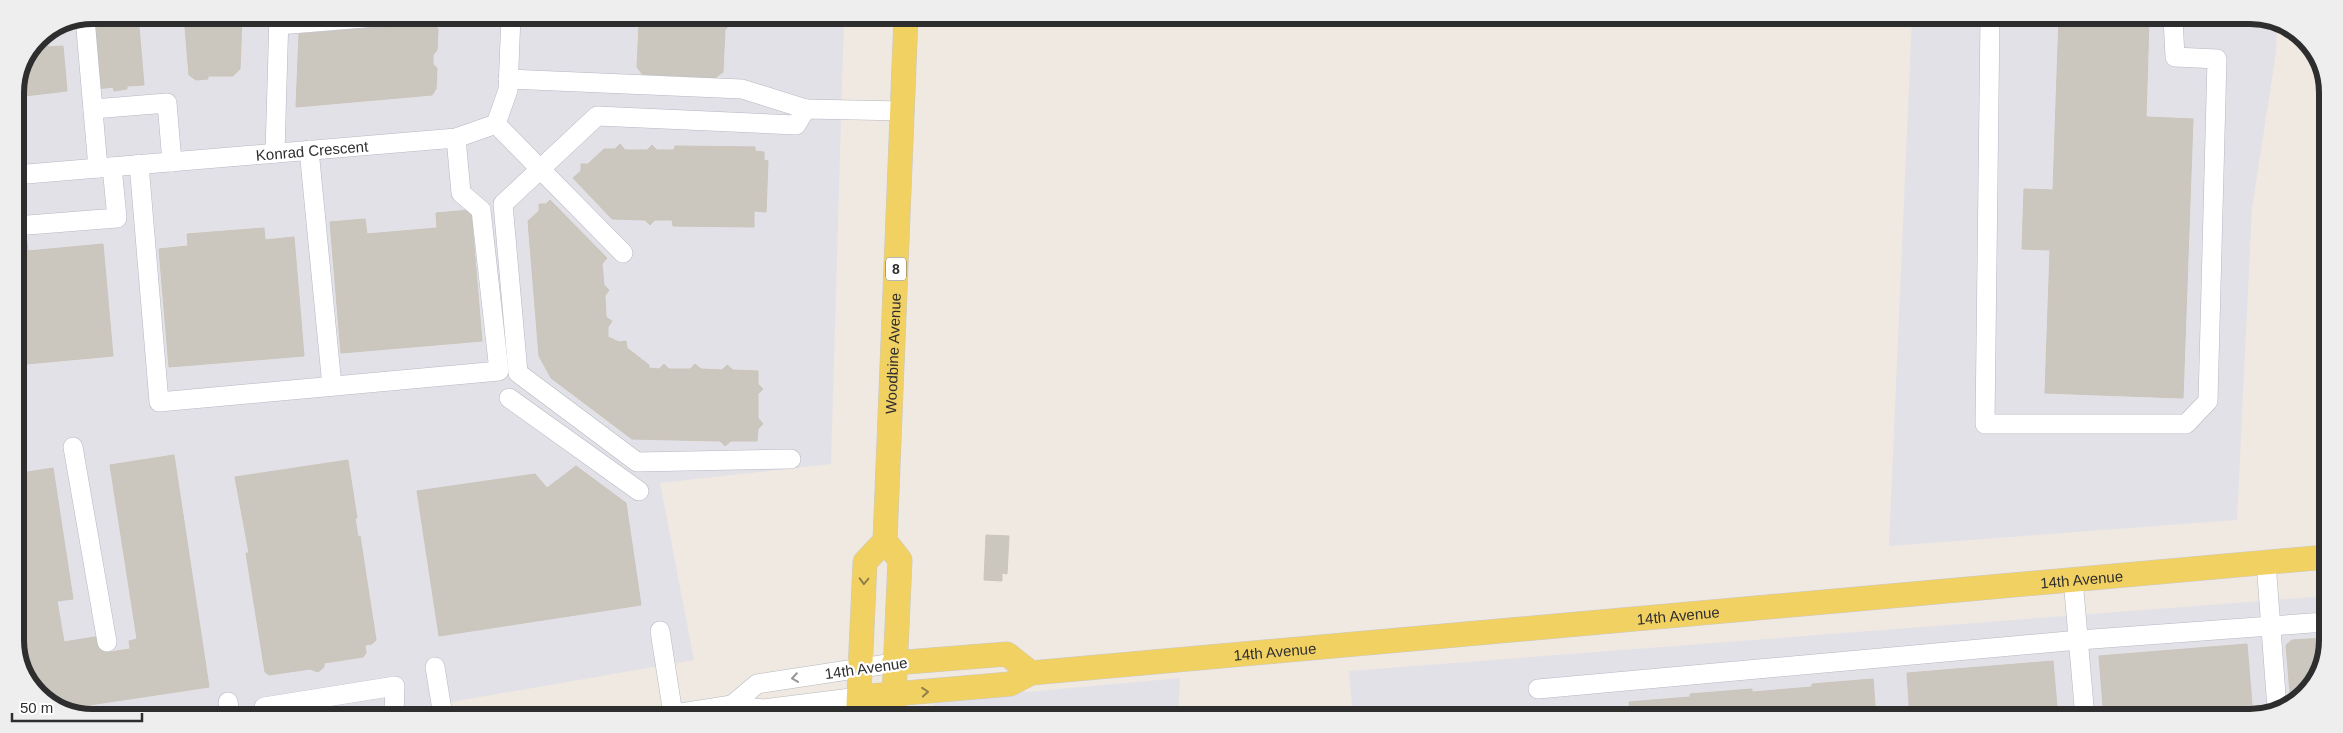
<svg xmlns="http://www.w3.org/2000/svg" width="2343" height="733" font-family="Arial,sans-serif">
<rect width="100%" height="100%" fill="#efe9e1"/>
<!-- industrial -->
<path fill="#e3e1e8" d="M92,15l752,1 -13,448 -171,19 34,177 -324,56 -298,-1 -41,-27 -16,-42v-554l23,-55z
M1912,17l359,1 6,4 -1,31 -24,155 -15,312 -348,26z
M2326,596l-1,65 -27,41 -47,16 -898,-1 -4,-46z
M1180,678l-2,39 -256,-1 17,-16z"/>
<!-- building -->
<path fill="#cbc7bf" stroke="#cbc5ba" d="M92,15h46l6,70 -17,1v3l-13,2 -1,-4 -16,2z
M184,15h58l-2,54 -7,7h-25v3l-12,1 -7,-5z
M637,16h91l-1,12 -2,1 -2,43 -8,6 -73,-4 -5,-7 2,-42 -2,-1z
M2059,17l90,1 -3,99 47,2 -10,279 -138,-5 5,-143 -28,-1 2,-60 29,1z
M434,23l4,6 -1,21 -4,5v9l4,4 -1,21 -4,6 -136,12 3,-73z
M47,34l1,13 15,-1 4,45 -51,6 -1,-5 23,-55z
M620,144l5,6h22l5,-5 5,5h17l1,-4 80,1v4l9,1v8l4,1 -2,51 -12,-1v16l-81,-1 -1,-6h-17l-5,5 -5,-5 -33,-1 -39,-41 8,-7v-7h7l16,-15h11z
M550,200l57,58 -5,6 2,21 5,5 -4,6 1,21 6,4 -4,6v10l11,5 7,-1 1,7 22,17v3l10,1 5,-5 5,5h21l5,-5 6,5 21,1 5,-5 6,5 25,1v13l5,5 -5,5v24l5,6 -5,5 -1,12h-26l-6,5 -5,-5 -88,-2 -81,-61 -12,-22 -11,-135 11,-10v-7h7z
M471,210l11,131 -141,12 -11,-131 35,-3 2,15 70,-6 -1,-15z
M264,228l1,12 29,-3 10,119 -135,11 -10,-118 29,-3 -1,-12z
M26,235l2,16 75,-7 10,112 -98,9v-129z
M174,455l35,232 -146,22 -32,-21 -16,-42v-172l38,-6 20,131 -16,2 7,41 37,-6 3,17 26,-4 -1,-8 8,-2 -27,-174z
M348,460l9,58h-2l3,19 2,-1 16,104 -4,4 -7,1 1,8 -3,4 -39,6v4l-6,5 -8,-3 -41,6 -4,-3 -19,-119h3l-14,-76z
M576,466l50,37 15,102 -202,31 -22,-145 118,-17 12,14z
M986,535l23,1 -2,38 -5,-1v8l-18,-1z
M2325,638v23l-27,41 -7,3 -5,-60 6,-5z
M2247,644l6,73 -149,1 -5,-62z
M2053,661l5,57h-148l-3,-45z
M1873,679l3,39 -283,-1 37,-3 -1,-12 61,-5v-3l62,-5v3l60,-5v-3z
M1483,711l1,6h-50l2,-2z"/>
<g fill="none" stroke-linecap="round" stroke-linejoin="round">
<!-- minor casing -->
<g stroke="#b4b7c1" stroke-width="20">
<g id="minor">
<path d="M1990,17l-5,407h201l22,-23 9,-342 -42,-2 -2,-39"/>
<path d="M85,18l13,150"/>
<path d="M279,25l122,-10"/>
<path d="M508,79l234,10 64,20"/>
<path d="M93,109l74,-6 5,59"/>
<path d="M496,124l127,129"/>
<path d="M309,150l23,236"/>
<path d="M275,153l4,-138"/>
<path d="M139,164l20,238 340,-31 -18,-161 -20,-17 -5,-55"/>
<path id="s1" d="M15,175l441,-37 40,-14 12,-34 3,-74"/>
<path d="M15,226l102,-8 -5,-51"/>
<path d="M509,398l130,93"/>
<path d="M73,447l34,195"/>
<path d="M791,459l-154,3 -119,-89 -15,-169 94,-88 199,9 10,-16 97,2"/>
<path d="M2266,562l11,147"/>
<path d="M2073,579l12,139"/>
<path d="M660,631l13,83"/>
<path d="M435,667l8,49"/>
<path d="M1538,689l541,-49 246,-18"/>
<path d="M228,702l2,13"/>
<path d="M732,705l25,-21 137,-21"/>
<path d="M265,716l-1,-9 131,-21 -1,30"/>
<path d="M662,716l70,-11 30,4 97,-12"/>
</g>
</g>
<!-- major casing -->
<g stroke="#c9c9c9" stroke-width="25">
<g id="major">
<path d="M894,663l113,-9 24,19"/>
<path id="s2" d="M859,697l151,-13 21,-11 1295,-116"/>
<path d="M858,716l7,-154 20,-21"/>
<path id="s3" d="M893,716l7,-156 -15,-19 21,-525"/>
</g>
</g>
<!-- minor -->
<use href="#minor" stroke="#fff" stroke-width="19"/>
<!-- major -->
<use href="#major" stroke="#f2d163" stroke-width="24"/>
</g>
<!-- one-way arrows -->
<defs><path id="oneway-chevron" d="M-2-3.5L2.5 0L-2 3.5" fill="none" stroke-width="1.6" stroke-linecap="round" stroke-linejoin="round" transform="scale(1.25)"/></defs>
<g stroke="#908048">
<use href="#oneway-chevron" transform="translate(864 581) rotate(92)"/>
<use href="#oneway-chevron" transform="translate(925 692) rotate(-5)"/>
</g>
<use stroke="#969696" href="#oneway-chevron" transform="translate(795 678) rotate(172)"/>
<g text-anchor="middle" dominant-baseline="central" stroke-width="4.5" stroke-linejoin="round" paint-order="stroke">
<!-- shield labels -->
<rect fill="#fff" stroke="#6d6d6d" stroke-width="1" x="886" y="257.5" width="20" height="23" rx="4"/>
<g font-size="14" font-weight="bold" fill="#2e2e2e">
<text x="896" y="269">8</text>
</g>
<!-- street labels -->
<g font-size="15" fill="#2e2e2e" stroke="#fff">
<text stroke="none"><textPath href="#s1" startOffset="298">Konrad Crescent</textPath></text>
<text stroke="none"><textPath href="#s3" startOffset="368">Woodbine Avenue</textPath></text>
<text stroke="none"><textPath href="#s2" startOffset="1230">14th Avenue</textPath></text>
<text stroke="none"><textPath href="#s2" startOffset="825">14th Avenue</textPath></text>
<text stroke="none"><textPath href="#s2" startOffset="420">14th Avenue</textPath></text>
<text transform="translate(866 668) rotate(-8)">14th Avenue</text>
</g>
</g>
<!-- crop -->
<path d="M0 0H2343V733H0ZM93 24H2250A69 69 0 0 1 2319 93V640A69 69 0 0 1 2250 709H93A69 69 0 0 1 24 640V93A69 69 0 0 1 93 24Z" fill="#eee" fill-rule="evenodd"/>
<path fill="none" stroke="#2e2e2e" stroke-width="6" d="M93 24H2250A69 69 0 0 1 2319 93V640A69 69 0 0 1 2250 709H93A69 69 0 0 1 24 640V93A69 69 0 0 1 93 24Z"/>
<!-- scale -->
<path d="M12 713v8h130v-8" fill="none" stroke="#2e2e2e" stroke-width="2.5"/>
<text x="20" y="713" font-size="15" fill="#2e2e2e" stroke="#ffffff" stroke-width="4" paint-order="stroke">50 m</text>
</svg>
